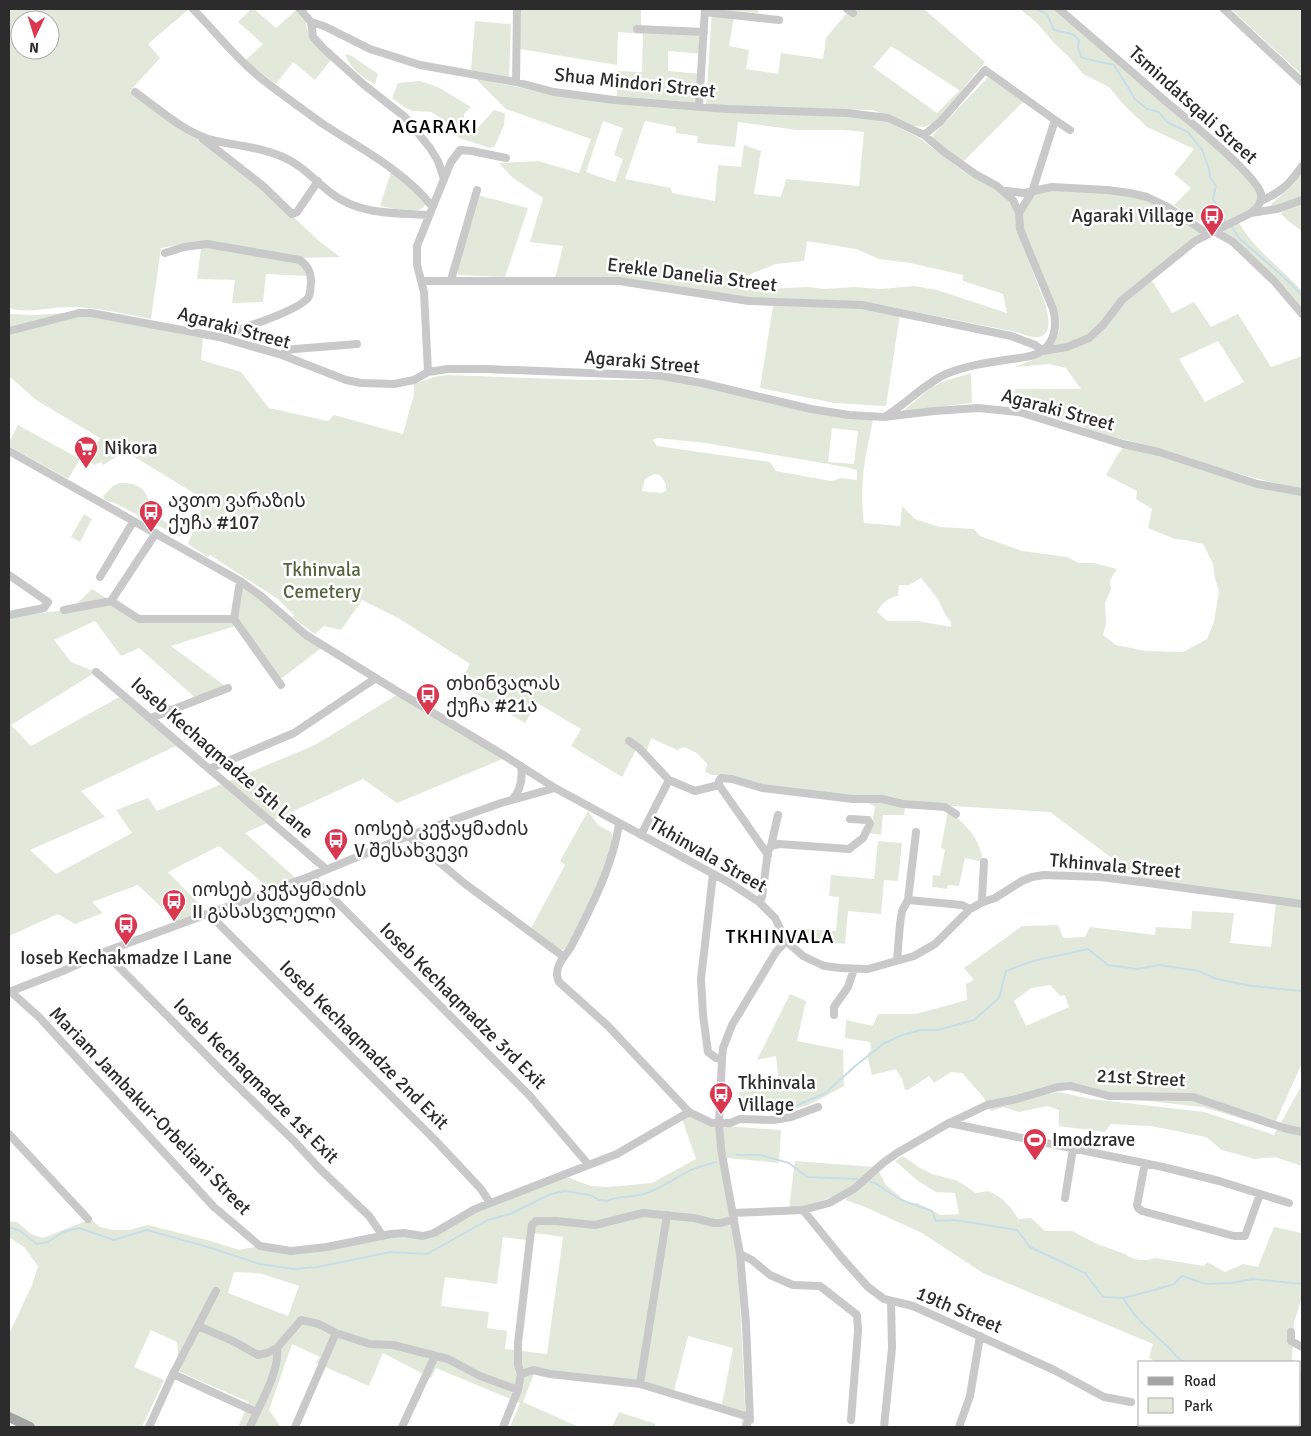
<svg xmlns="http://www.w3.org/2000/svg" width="1311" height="1436" font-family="Signika,'Noto Sans Georgian',sans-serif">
<rect width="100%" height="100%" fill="#fff"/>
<!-- green -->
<path fill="#e3e9da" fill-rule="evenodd" d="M9,9h180l-41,35 12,14 -30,33 67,45 72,58 50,47 21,16 -41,1 9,18 -42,-2 -3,28 -31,1 3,-23 -38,-1 5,-38 -41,7 -10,71c-27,-5 -54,-12 -81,-12 -19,0 -42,7 -61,1zM20,20h30v30h-30z
M251,9h3l22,19 21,-19 9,13 1,8 4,8 20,22 -16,20 -22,-18 -17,22 -31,-23 18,-17 -25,-22z
M520,9l121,1v18l65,4 -2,22 -36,-3v20l34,3 -2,29 -83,-7v-25l25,1 1,-38 -25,-2 -1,33 -97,-16z
M712,9h46v4l-23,-2 -6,35 20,4 -3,19 32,5 3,-21 42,6 3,-21 24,-29h74l61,53 -49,60 -12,5 -11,-1 -40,-16 -145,-4 -22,-2zM891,46l68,44v1l-22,22 -64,-46z
M1020,9h36l156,135 38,36 9,15 3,9c-14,7 -39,25 -54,21 -12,-4 -23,-13 -34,-20l17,-17 -17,-14 20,-25 -47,-22 -24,-23 -14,-17 -26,-13 -14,-17 -15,-14 -16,-19z
M1231,9h71v66z
M475,21l36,3 -2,53 -38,-7z
M345,54l7,2 26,18 -3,10c-13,-6 -25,-16 -30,-30z
M988,77l35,25 -60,60 -29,-22 -1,-5z
M475,78l80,17 316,23 16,4 31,15 45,34 39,22 12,15 3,21 28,75c4,13 9,36 -13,33 -5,-1 -11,-4 -16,-5l-135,-27 -118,-5 -208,-22 8,-32 -33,-4 13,-44 -30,-20 -14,-15 39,-2 41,12 12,-34 -85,-30zM603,121l20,7 -9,27 9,4 -8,23 -29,-10zM645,121l31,6v6l22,3 -1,7 38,4 3,-25 60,8h46l20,2 -5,54 -73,-7 -5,18 -27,-3 7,-43 -17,-6 -3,22 -23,-2 -3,36 -43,-8 -1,-5 -46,-9zM807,241l49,8 23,10 31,4 53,12v6l40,13 4,19 -70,-23 -23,-4 -33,3 -27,-2 -30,2 -16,-2 -41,2 -12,-2 -6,-5 -3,-6 30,-12 28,-3z
M420,81l18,6 33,20 -7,7v8l8,12 22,-24 11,3 -1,12 -9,21 -5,2 -31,-10 -10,-15 -18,-11 -18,-1 -9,-4 -12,-9 6,-15z
M391,172l23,15 12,17c-8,13 -32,4 -46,2z
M1302,172v27l-30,8 -1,-3 22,-19z
M1056,190l64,4 34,8 43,28 3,4 -114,104 -37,10c9,-10 12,-18 10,-32l-35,-86 -3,-14 8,-16 7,-7z
M477,195l51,13 -23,69 -47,-2 -1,-9z
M1302,203v28l-14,-10 -7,-7 3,-5z
M1239,223c16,27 42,45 63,68v19l-80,-79z
M1151,279l21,34 22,-11 17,25 27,-13 33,53 31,-11v132l-24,-4 -56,-15 -59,-20 -58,-14 -14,-4 -15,-8 -33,-8 -30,-10 2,-16h66l-15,-21 -17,-4 -34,3 32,-13 43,-12 8,-7 21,-29zM1218,341l26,41 -39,20 -26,-43z
M773,306l74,1 53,7 -14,92 -52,-3 -74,-15z
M65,313l-56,16v-15l26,1z
M83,315l120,23 -2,22 40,12 28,36 59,13 6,-6 69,19 11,-40v-10l20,-7 13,-2 136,5h80l35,5 127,30 48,5c-8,38 -14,64 -9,103l36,3 2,-20 13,13 24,8 35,2 6,7 42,15 45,6 12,6h14l24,6 -7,11 1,9 -6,14 1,21 -3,11 13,10 29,6 38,1 24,-13 7,-17 5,-31 -4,-12 -2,-15 -10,-20 -18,-4 -10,-1 -27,-11 4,-19 -16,-10 1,-8 -31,-16 12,-21 7,-8 177,48v407l-162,-22 -90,-67 -146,-9 -50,-5 -92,-11 -33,-12h-17l-7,-3 2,-8 -10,-11 -13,-6 -7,3 -26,-12 -5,14 -9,-4 -15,29 -51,-31 10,-17 -44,-26 -12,20 -66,-39 11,-20 -70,-45 -38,-19 -21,30 -17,-4 -9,8 -22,-16 1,-3 -16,-16 -68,-44 -2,2 -20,-13 17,-44 -80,-49 -22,14 -2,-3 -7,3 -8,-6 -2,-7 13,-9 3,-5 -64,-38 -27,-24v-42zM832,428l26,3 -4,33 -26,-2zM658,438l47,5 135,23 17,4v10l-16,-2 -10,3 -55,-10 -6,-9 -113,-16 -4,-6zM654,474l6,1 6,9v7l-5,2 -19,-2 3,-12zM921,578l17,21 8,17 5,6v5l-34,-6h-30l-10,-9c5,-9 11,-15 21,-16l1,-11h10z
M971,373l1,30 -26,3 -37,6 -6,-1 29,-24 13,-6z
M18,425l62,34 -12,20 -59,-33v-4z
M120,483c22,-1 30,10 30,30l33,19 -3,5 -29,-15 -9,-2 -6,-6 -19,-10 -12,-4 -2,-4 10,-10z
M84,514l8,5 -12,23 -9,-5z
M240,581l84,65 -46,35 -40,-56 -67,21 57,42 -30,12 -59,-52 -18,8 -26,-35 -41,19 17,22 25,10 -85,53 20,21 92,-51 57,49 -99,47 24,26 -75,33 26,24 76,-41 -16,-23 32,-12 9,13 158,-66 85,-52 105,65 -108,45 -34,-24 -118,54 53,47 -27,10 -52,-44 -51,26 41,42 -29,11 -42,-40 -46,17 11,11 -28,11 -17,-10 -49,22v-319l57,-7 7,-3 19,-18 47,30h95z
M870,799l35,7 -1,9h-21l-2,20 -11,-2 5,-26 -9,-6z
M948,810c19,16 31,26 35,52l-18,-4 -6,28 -11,-1 -1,4 -15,-2 1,-12 7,1 5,-26 -4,-2z
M588,811l10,14 13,7 4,12 -44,100 -9,6h-4l-28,-20 35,-65 -5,-4z
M878,841l24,2 -4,38 -14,-1 -3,34 -33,-3 -3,33 -48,-5 1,-11 38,3 3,-34 -10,-1 2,-21 43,4z
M1276,903l26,4v156l-29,65 -70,-21 -111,-12 -34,-8 -24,10 24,-5 33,7 113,13 70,23 28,-50v81l-27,-9 -20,2 -33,-9 -16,-13 -55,-11 -40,-2 -6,8 -46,-6v-16l-12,-4 -28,6 -16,-5 -12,4 -2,-3 -30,13 -52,28 -29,21 8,15 23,19 8,-1 24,12 18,-1 -4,-21 -19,-1 -18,-11 -23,-20 8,-5 17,12 12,6 26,7 18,12 13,-2 12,7 10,10 7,11 13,-1 14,13h27l25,13 28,10c7,6 21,8 30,4l49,8 3,-4 18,10 18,-8 15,3 16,-40 28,6v66l-1,1 -7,23 -2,36 2,3h-137l-8,-4 4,-14 -170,-71 -61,-40 -59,-27 -18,-6 33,-31 20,-16 58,-31 33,-15 -4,-8 -23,-26 -11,-1 -17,11 -5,-7 -21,14h-3l-3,-11 -6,-10 -24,6 -5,-20 4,-5 -1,-8 -25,-4 1,-18 27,6 5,-12h38l51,-14 -1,-16 8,-4 -10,-12 58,-42 36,-1 5,13 22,-1 5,-10 65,8 1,-8 35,2 1,-18 42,2 -4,30 41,4zM1050,985l10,11 5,-1 4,12 -43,19 -12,-25 17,-13z
M790,994l16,7 -9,40 46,9 1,36c-16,8 -33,20 -50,23 -17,4 -37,1 -54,1l-1,-18 40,-6 -3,-30 -19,4z
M689,1112l30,11 19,136 8,168h-5l2,-9 -107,-32 -102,-12 -11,28 56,25h-69l10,-24 -84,-35 -5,10 -48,-25 -14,33 -53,-23 4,-6 -28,-13 -23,66 12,17h-43l11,-25 -69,-30 -3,-30 -26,-12 -17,37 30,13 -22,47h-104l-29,-13v-80l23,-49 6,-19 -14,-19 -15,-10v-16l8,1 14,12 12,4 48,-19 9,8 14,3h15l19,-5 63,16 28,9 21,-4 31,5 100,-17 32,2 39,-20 99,-41 30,11 17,1 44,-4 44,-24 -15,-43zM535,1233l28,4 -16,117 -42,-5 2,-18 -20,-3 2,-16 -48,-6 4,-29 52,7 6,-47 30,4zM234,1272l25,1 40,13 -11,30 -60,-23zM688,1336l45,12 -11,56 -48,-13z
M722,1126l59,4 -2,33 -52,-5 -4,-12z
M795,1161l80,6 -25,23 -40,15 -21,3z
M1300,1371l2,2v54h-166l4,-9v7h160z
M619,1412l37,12 -2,3h-42z"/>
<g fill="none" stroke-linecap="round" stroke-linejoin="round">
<!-- stream -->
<path stroke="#c7dee8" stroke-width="2" d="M1036,9l11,5 7,16 18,4 7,6 -1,7 3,10c11,4 21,5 33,8l21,34 12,10 12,3 8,10 21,10 14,18 7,19 1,8 6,9 -3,13 12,22
M1231,226l8,12 47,41 16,16
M795,1106l31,-13 28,-26 29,-23 19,-9 19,-5h17l36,-10 25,-22 7,-27 27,-10 55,-12 20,16 29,4 22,-4 40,6 17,8 36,7 50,5
M737,1155h23l29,8 18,14 50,2
M870,1182l5,1 26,17 31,11 4,10 19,-1 62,10 13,17 55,26 18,24 20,1 24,-6 27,-8 8,-8 24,8 25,-1 22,-4 49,5
M9,1227l11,4 17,13 11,-2 15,-10 16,-4 35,12 33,-10 64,18 49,16 33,5 25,-2 72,-15 37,2 61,-34 22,-6 41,-20 14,-3 25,4 9,5 8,1c12,-6 24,-3 37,-7 15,-5 26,-12 39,-20 10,-6 22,-9 33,-12
M1123,1298c13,22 25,30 44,48 6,5 9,12 17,16
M1300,1407l2,1"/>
<!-- minor -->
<path stroke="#c9c9c9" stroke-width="8" d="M193,9c23,23 43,50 69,70 19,15 39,29 58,43 39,26 82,47 112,84
M300,9l11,13
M847,9l6,4
M1224,9l78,73
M705,12l74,8
M637,29l67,3
M516,82l1,-73
M135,92c25,18 51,42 81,49 22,5 45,6 67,16 19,8 31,23 48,36 28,22 64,20 98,22
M699,106l6,-97
M1055,120l15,10
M924,135l16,-13 45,-52 70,50 -23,72 -13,21
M203,139l59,46 30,29 5,-2 21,-31
M444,179l-6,-18 -8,-13 -25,-31 -42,-33 -40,-36 -10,-11 -2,-15 13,4 46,23 50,16 96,17 38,10 60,8 113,9 121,4 40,5 36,17 20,17 31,22 22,12 16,14 6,13 1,16 33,80c4,14 3,32 -11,42 -10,7 -25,7 -37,9 -20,3 -40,6 -59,14 -22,10 -39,29 -60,42
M1006,191l18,2 28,-6 55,3 23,3 17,4 21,10 34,23 12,1 19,11 41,39 28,33
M1261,201c20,-9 29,-17 41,-35
M1251,213l26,-4 25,-9
M165,253l19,-6 23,-3 93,16c8,6 11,12 11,23 -1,5 0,11 -3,15 -12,14 -69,31 -89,39
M451,280l26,-90
M422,281h197l130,20 113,4 149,31 24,9 8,6 24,-4 22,-9 14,-13 19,-25 73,-59 56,-28c6,-5 11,-10 10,-19 -4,-19 -79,-79 -98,-95 -34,-30 -69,-60 -104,-90
M9,331l70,-18h12l128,24 63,18 64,25 15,3 33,1 20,-4 14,-8 20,-3h38l154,6 22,1 40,7 109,26 38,6 35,2 50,-6 44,-3 41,4 104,32 36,8 98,32 45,8
M282,355l6,-5 7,-1 62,-5
M428,372l-4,-80 -7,-27v-19l27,-67 7,-17 9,-12 12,1 34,7
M9,451l231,130 21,15 45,39 94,58 105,63 50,32 175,95 29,19 16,16 11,23 17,15 21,10 17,2 27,1 46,-13 21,-12 35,-35 13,-7 12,-4 27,-17 10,-4 12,-2 56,2 41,5 161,22
M9,575l39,27 -4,6 -35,7
M100,577l33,-55
M240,581l-6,38 47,66
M111,601l28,18h95
M64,610l47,-9 45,-68
M96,672l230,197
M151,718l77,-30
M629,741l10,7 30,32 26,11 24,-6
M209,769l85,-36 82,-55
M719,785v-4l2,-3 11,1 30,9 91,11h29l21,5 42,3 11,7
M719,785l49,70
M512,800c9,-10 11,-21 9,-34
M619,824c-6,42 -28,83 -47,121 -4,8 -12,14 -14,23 -2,6 -1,9 1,14l49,44 81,86 23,11h18l10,-4 34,1 17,-3 27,-10
M641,835l28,-55
M408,836l56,47 100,74
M771,846l7,-31
M713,874l-12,105 2,36 5,37 8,6 6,1
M311,876l219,220 58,68
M908,900l54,5 8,4
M759,902l3,-5 6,-46 3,-5 8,-2 70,5 14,-11 7,-14 -2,-4 -18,-1
M983,902l-1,-3 2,-37
M209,914l226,226 46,49 9,14
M104,952l118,119 72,70 26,28 49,47 14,20
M897,960l3,-36 2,-13 6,-11 8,-68
M10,991l29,26 175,190 46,39 31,5 36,-4 64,-13 13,-1 19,3 11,-3 41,-24 142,-55 72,-42
M9,992l54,-21 41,-19 207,-76 97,-40 93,-33 54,-15
M834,1015v-8l14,-20 6,-18
M949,1123l214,44 56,14 70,22
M9,1134l79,85
M1145,1163l-8,42 1,3 4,3 92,25h11l15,-42
M1065,1198l8,-49
M803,1210l39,48 26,29 16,12 29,7 141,64 50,27 27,5
M733,1213l70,-3 26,-7 25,-14 29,-26 14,-10 52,-30 38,-18 30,-6 41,-12 13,-1 38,10 84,1 91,31 18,4
M740,1254l12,6 18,15 23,10 27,1 37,29 1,16 -7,89
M198,1326l35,15 25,14 9,-2 10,-5 24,-28 18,4 17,9 34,11 23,1 55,14 32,17 38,14 3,-16 12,-4 17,4 90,10 109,33 -3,10
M1291,1332v9l11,6
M173,1374l83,38
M521,1374l-3,-9v-22l12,-104 2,-14 4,-4h20l39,4 48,-12 51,5 20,5h7l13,-4
M640,1384l27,-169
M750,1420l-4,-96 -6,-70 -19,-105 -2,-26 3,-64 1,-11 9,-23 44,-73 10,-11
M149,1427l24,-53 43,-83
M250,1427c9,-22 30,-55 27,-79
M295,1427l41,-94
M402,1427l33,-71
M503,1427l15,-37
M884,1427l8,-79 -1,-47
M959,1427l11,-31 10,-60"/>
<!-- major -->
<path stroke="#a4a4a4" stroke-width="10" d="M9,1417l21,10"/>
</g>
<!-- icons -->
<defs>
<g id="bus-pin" transform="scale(1.25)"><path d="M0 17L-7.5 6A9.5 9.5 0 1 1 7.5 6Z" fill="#da3751" stroke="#fff"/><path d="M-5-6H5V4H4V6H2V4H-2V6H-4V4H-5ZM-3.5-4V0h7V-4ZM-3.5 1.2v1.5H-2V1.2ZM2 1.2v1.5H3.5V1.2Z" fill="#fff"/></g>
<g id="supermarket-pin" transform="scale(1.25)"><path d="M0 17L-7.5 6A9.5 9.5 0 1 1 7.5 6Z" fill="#da3751" stroke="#fff"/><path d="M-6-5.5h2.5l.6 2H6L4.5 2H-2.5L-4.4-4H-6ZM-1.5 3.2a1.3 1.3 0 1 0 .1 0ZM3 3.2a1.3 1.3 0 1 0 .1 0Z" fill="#fff"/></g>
<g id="stadium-pin" transform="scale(1.25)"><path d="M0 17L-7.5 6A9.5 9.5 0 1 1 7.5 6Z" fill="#da3751" stroke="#fff"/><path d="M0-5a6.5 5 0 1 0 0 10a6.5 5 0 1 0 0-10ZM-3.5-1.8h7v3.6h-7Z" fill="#fff"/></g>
</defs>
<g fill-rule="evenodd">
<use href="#bus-pin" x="1212" y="216"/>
<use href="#supermarket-pin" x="86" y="448"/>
<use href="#bus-pin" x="151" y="512"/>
<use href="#bus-pin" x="428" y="695"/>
<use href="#bus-pin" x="336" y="840"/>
<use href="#bus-pin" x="174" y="901"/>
<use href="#bus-pin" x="126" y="925"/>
<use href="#bus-pin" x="721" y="1094"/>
<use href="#stadium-pin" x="1035" y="1140"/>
</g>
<g text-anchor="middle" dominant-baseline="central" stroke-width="5" stroke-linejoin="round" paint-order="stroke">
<!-- street labels -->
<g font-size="19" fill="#2c2c2c" stroke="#fff">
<text transform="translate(635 83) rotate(6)">Shua Mindori Street</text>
<text transform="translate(1193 105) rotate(42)">Tsmindatsqali Street</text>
<text transform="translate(692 275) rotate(7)">Erekle Danelia Street</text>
<text transform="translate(234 328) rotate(15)">Agaraki Street</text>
<text transform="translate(642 362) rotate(5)">Agaraki Street</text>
<text transform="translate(1058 410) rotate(15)">Agaraki Street</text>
<text transform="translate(222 758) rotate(41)">Ioseb Kechaqmadze 5th Lane</text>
<text transform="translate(708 855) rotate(30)">Tkhinvala Street</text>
<text transform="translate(1115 866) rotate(5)">Tkhinvala Street</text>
<text transform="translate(463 1006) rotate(45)">Ioseb Kechaqmadze 3rd Exit</text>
<text transform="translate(364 1045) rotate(45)">Ioseb Kechaqmadze 2nd Exit</text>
<text transform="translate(1141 1078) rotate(3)">21st Street</text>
<text transform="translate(256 1081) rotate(45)">Ioseb Kechaqmadze 1st Exit</text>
<text transform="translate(150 1111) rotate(46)">Mariam Jambakur-Orbeliani Street</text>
<text transform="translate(959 1310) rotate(23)">19th Street</text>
</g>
<!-- poi labels -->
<g font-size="19" fill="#2c2c2c" stroke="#fff" text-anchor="start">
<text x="1194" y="216" text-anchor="end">Agaraki Village</text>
<text x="104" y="448">Nikora</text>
<text x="168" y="501">ავთო ვარაზის<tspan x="168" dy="22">ქუჩა #107</tspan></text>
<text x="446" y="684">თხინვალას<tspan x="446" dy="22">ქუჩა #21ა</tspan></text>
<text x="354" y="829">იოსებ კეჭაყმაძის<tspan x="354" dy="22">V შესახვევი</tspan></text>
<text x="192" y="890">იოსებ კეჭაყმაძის<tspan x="192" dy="22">II გასასვლელი</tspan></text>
<text x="126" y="958" text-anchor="middle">Ioseb Kechakmadze I Lane</text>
<text x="738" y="1083">Tkhinvala<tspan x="738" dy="22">Village</tspan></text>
<text x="1052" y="1140">Imodzrave</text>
</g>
<!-- park labels -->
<g font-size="19" fill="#53653c" stroke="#fff">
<text x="322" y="570">Tkhinvala<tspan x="322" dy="22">Cemetery</tspan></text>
</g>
<!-- neighbourhood labels -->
<g font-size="20" letter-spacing="1" fill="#000" stroke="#fff">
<text x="435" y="126">AGARAKI</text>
<text x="780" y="936">TKHINVALA</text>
</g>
</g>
<!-- border -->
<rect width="1311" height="1436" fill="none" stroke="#2c2c2c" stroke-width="20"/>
<!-- legend -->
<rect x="1138" y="1361" width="162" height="65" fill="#ffffff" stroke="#ababab"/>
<rect x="1148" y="1377" width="25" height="8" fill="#a4a4a4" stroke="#ababab"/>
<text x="1184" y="1386" font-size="15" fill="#2c2c2c">Road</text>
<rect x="1148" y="1398" width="25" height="15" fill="#e3e9da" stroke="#ababab"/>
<text x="1184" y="1411" font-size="15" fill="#2c2c2c">Park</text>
<!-- north arrow -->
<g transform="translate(35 35) rotate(184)"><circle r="24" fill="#ffffff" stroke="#ababab"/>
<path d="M0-4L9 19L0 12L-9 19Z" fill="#da3751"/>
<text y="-8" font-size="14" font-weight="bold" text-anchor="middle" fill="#2c2c2c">N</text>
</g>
</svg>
